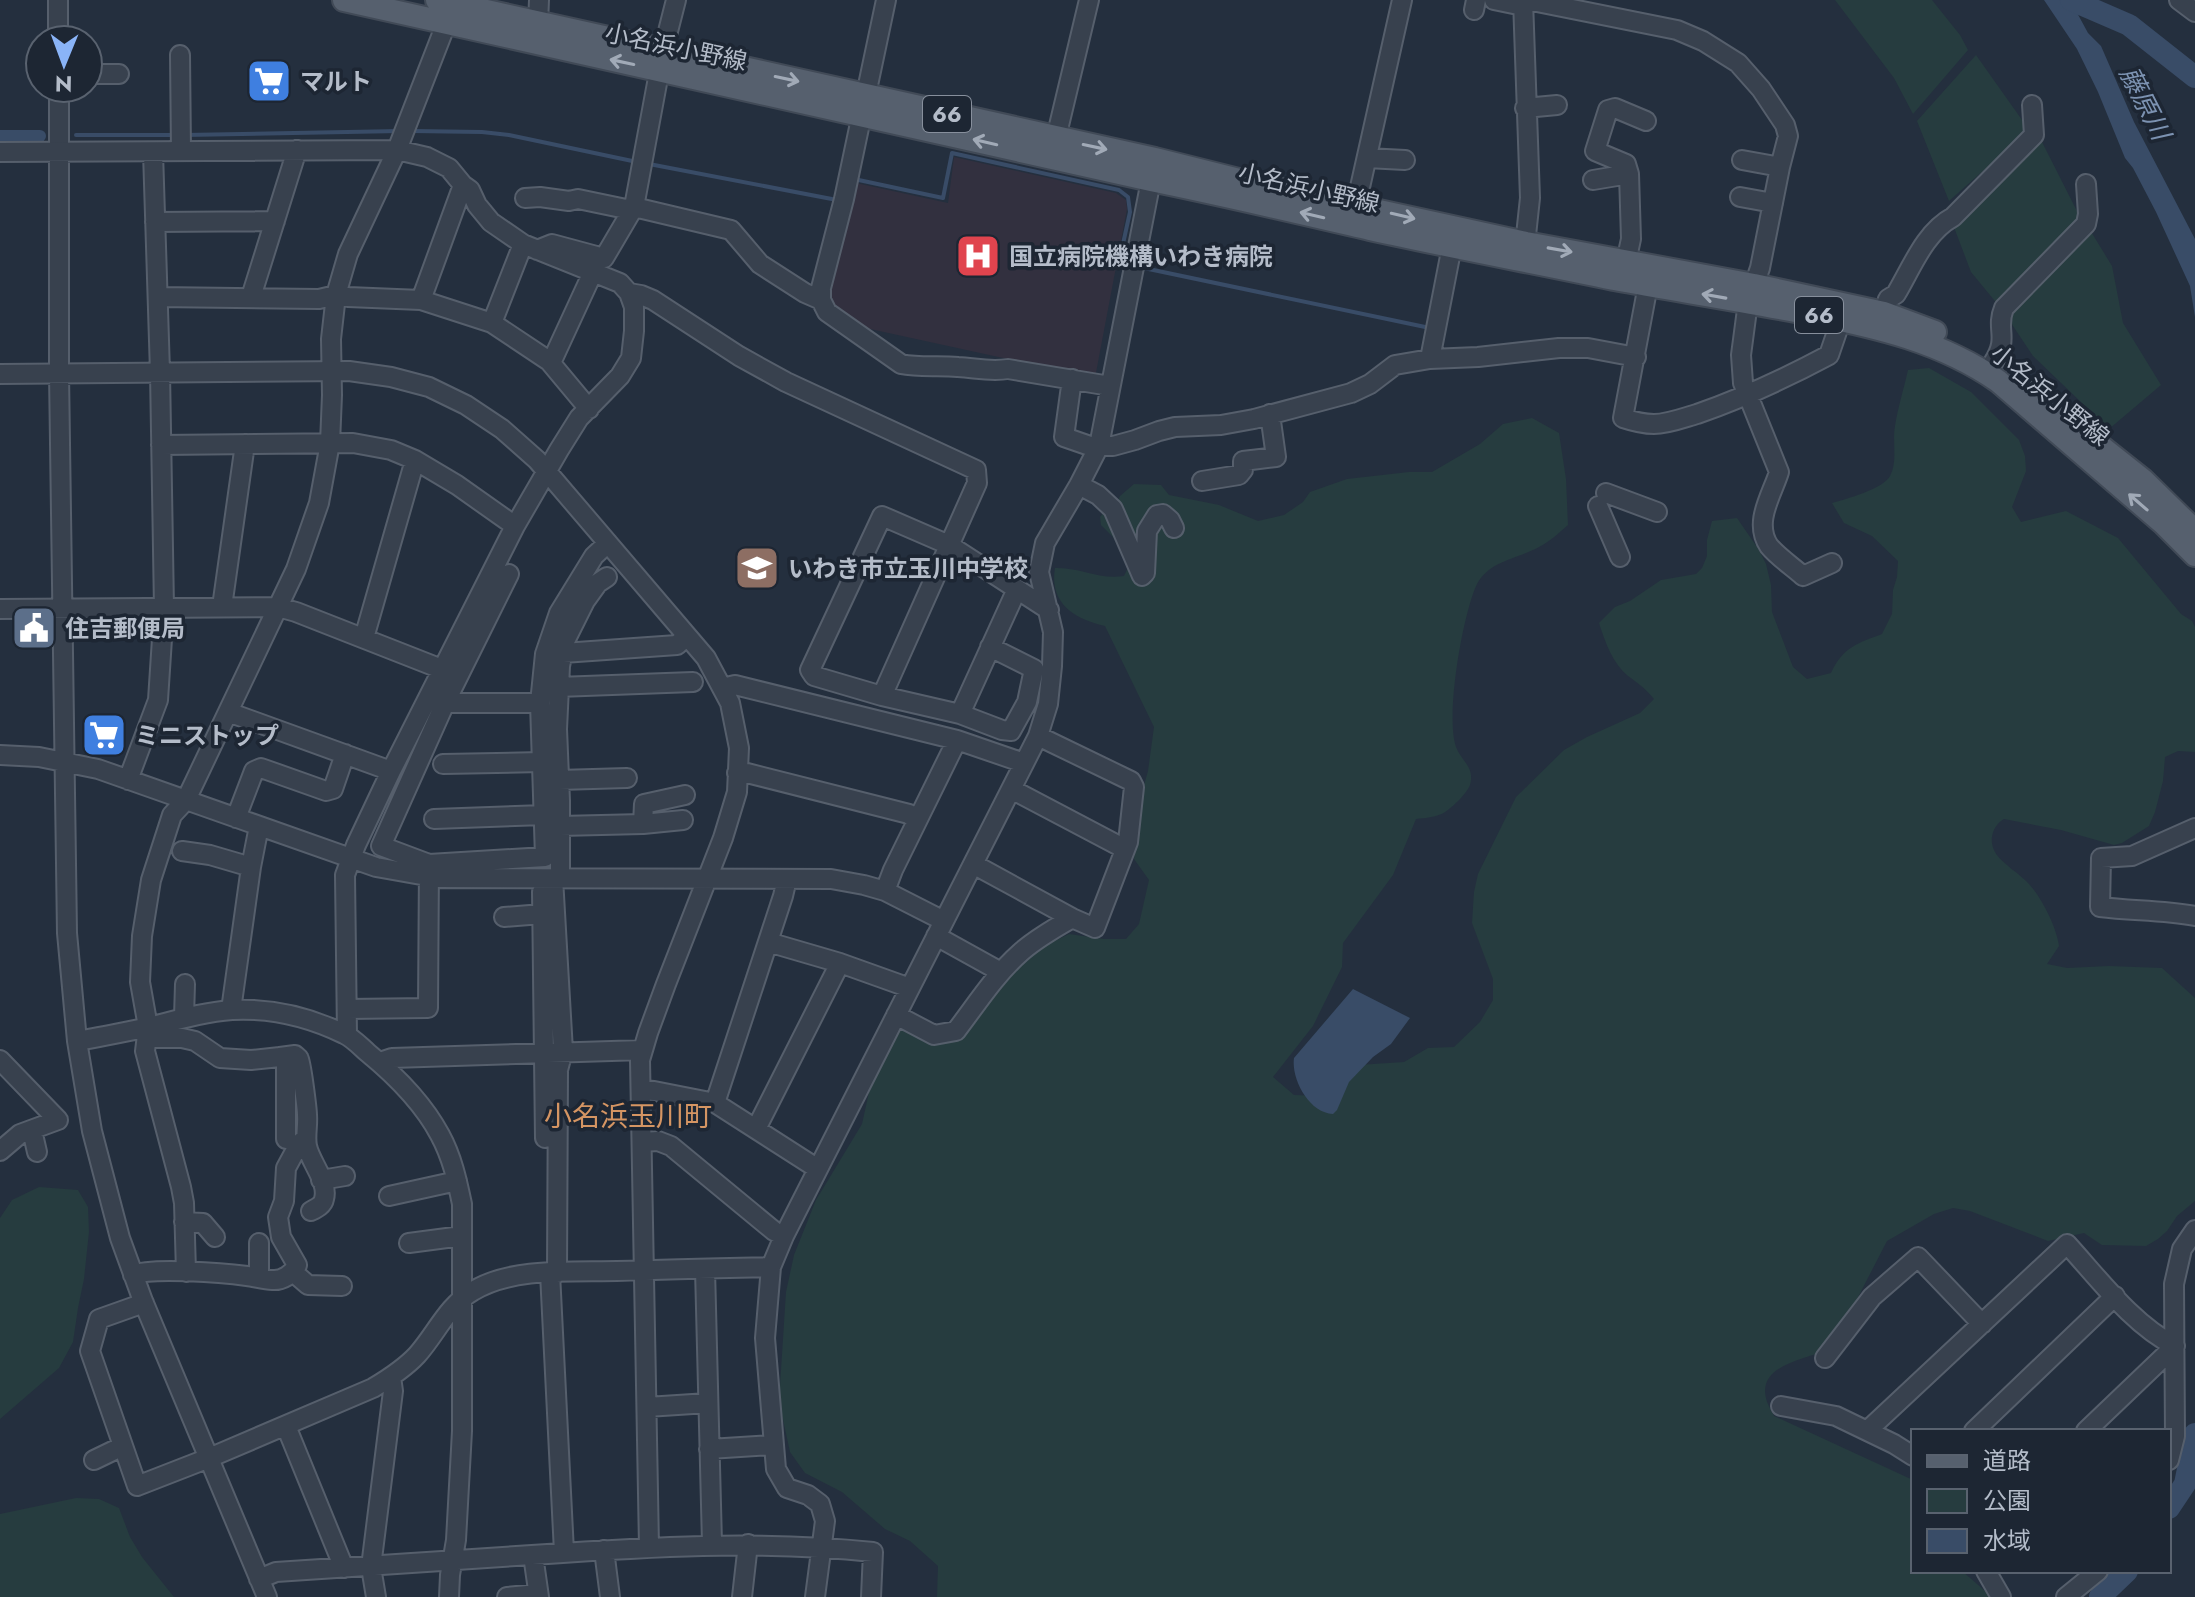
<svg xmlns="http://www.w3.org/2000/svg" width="2195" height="1597" font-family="Jost,'Noto Sans JP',sans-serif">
<rect width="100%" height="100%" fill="#242f3e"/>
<!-- medical -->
<path fill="#32303f" d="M954,157l162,36 10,7 1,9 -32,169 -234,-51 -32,-24 17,-95 10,-25 92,20z"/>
<!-- green -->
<path fill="#263c3f" d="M1835,0h97l28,35 8,15 -55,64 -19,-36z
M1976,55l51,72v5l-78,69 -32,-80z
M2032,138l10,4 40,79 -83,85 -28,-34 -19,-50z
M2090,230l22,36 11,57 38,62 -52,44 -76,-73 -26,-39z
M1929,368l42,24 48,48 6,16 1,15 -14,36 9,15 45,-11 52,27 63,76 11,7 3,6v125l-17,-1 -13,6 -2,24 -8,31 -6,14 -27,17 -8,2 -53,-15 -57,-11c-11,6 -16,21 -9,33 5,10 25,22 33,31 13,13 29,45 31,63l-12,18 20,4 42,-2 53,2 33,30v203l-18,15 -10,15 -9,8 -12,7 -44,-1 -18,-12 -36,8 -78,-30 -17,-3 -19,6 -47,27 -32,62 -1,25c-9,8 -19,18 -30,23 -22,9 -66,15 -58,47 1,6 6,13 8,18l139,64v91h49l30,26h-1055l1,-31 -28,-25 -25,-12 -43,-37 -37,-19 -15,-21 -11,-51 7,-109 8,-37 22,-55 46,-76 13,-59 20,-33 11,-4 29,13 79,-80 55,-27 35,5h22l13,-15 10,-44 -15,-21 6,-60 8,-28 6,-44 -49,-101c-31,-7 -56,-23 -50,-58 26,-1 43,12 69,8l7,-15 -3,-17 -14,-6 -13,-13 -1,-8 5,-6 11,-6 4,-9 14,-12 27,1 8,10 50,10 39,16 26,-6 19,-13 7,-10 37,-13 62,-7h23l48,-28 23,-20 29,-6 27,15 7,46 2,46c-9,8 -19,17 -29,22 -22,12 -50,14 -62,37 -14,29 -32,132 -21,163 6,15 19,20 14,38 -3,8 -17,22 -25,27 -7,5 -20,6 -29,7l-23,56 -50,68 -1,24 -29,59 -40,51 21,18 26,1 38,-31 46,-3 24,-14 26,-1 26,-25 13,-22v-21l-21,-56 2,-31 4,-18 38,-77 48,-47 23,-13 53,-24 14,-14c-9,-11 -15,-15 -26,-23 -15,-12 -23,-34 -29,-53l16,-16 15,-6 31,-21 35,-6 6,-6 5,-12v-16l5,-19 25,-3 22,32 7,14 5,21 1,27 21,55 14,12 24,-6c12,-26 27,-30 51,-39l10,-20 1,-24 4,-13 1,-16 -26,-25 -28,-13 -12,-20c14,-4 51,-14 58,-27 8,-15 2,-34 5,-50 3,-19 9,-38 13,-56z
M39,1187l39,3 10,17 1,25 -5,47 -6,29 -5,34 -14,26 -59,51v-201l12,-18z
M76,1498l23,1 20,9 11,29 12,20 32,40h-174v-83z"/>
<!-- water -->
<path fill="#394c67" d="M2044,0h29l2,9 13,24 13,13 33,76 61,117v78l-5,-31 -34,-74 -23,-44 -8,-10 -27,-66 -21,-43z
M1353,989l57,29 -19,26 -18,13 -24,25 -12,28 -4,4c-24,-1 -42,-35 -39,-56z"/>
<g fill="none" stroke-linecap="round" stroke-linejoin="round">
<!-- stream -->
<path stroke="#394c67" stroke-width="4" d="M412,131l70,1 27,3 128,27
M76,135h100
M184,135l216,-4
M649,164l188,36
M854,179l89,19 9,-45 167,37 9,7 2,15 -11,50 12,3
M1139,267l291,61 1,-1"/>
<!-- canal -->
<path stroke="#394c67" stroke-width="12" d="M0,136h40"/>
<!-- river -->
<path stroke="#394c67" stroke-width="22" d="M2071,0l58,25 66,52
M2169,1508l16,-24 10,-50
M2100,1597l27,-26"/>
<!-- minor casing -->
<g stroke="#565f6c" stroke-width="22">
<path id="minor" d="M58,0v40
M676,0l-13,51 -29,156 97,23 29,34 45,29 16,7
M886,0l-42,199 -23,89v12l6,12 74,52c19,4 38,1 57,3 18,1 32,5 50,2l102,17
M1494,0l29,6
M1523,0l7,198 -6,56
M1527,0l150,30 26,11 35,22 23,26 24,36 3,11 -8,31 -20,101 -12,34 -7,53 2,28 36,89c-7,23 -26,50 -10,74 9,11 24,21 34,30l29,-13
M2179,0l16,12
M1474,10l2,-10
M538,23l1,-23
M180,55l1,96
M88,74h31
M59,88v285l8,560 10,108 15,90 28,107 23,63 124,296
M1525,108l32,-3
M1056,138l33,-138
M0,152l397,-2 30,7 22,11 14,17 7,5 7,15 14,17 32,22 97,39 9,10 5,14v24l-3,27 -11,18 -41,42 -20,32 -44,76 -124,245 -35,74 -11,30 2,160
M1367,158l38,2
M1742,160l38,7
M1593,180l36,-6
M1740,197l33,6
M525,198l15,-1 29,4 9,-2 48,10 8,-2
M1356,205l46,-205
M155,222l120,-1
M537,250l15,-6 52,14 30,-51
M1626,262l5,-23 -2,-65 -3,-10 -31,-13 13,-41 7,-2 31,13
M1648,285l-25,133c9,3 21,6 31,6 14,0 29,-6 43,-10 46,-16 89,-36 132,-59l12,-35
M629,293l12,2 12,5 86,56 47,26 190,88 1,13 -95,213
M158,297l161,2 17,-4 12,2 73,3 71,23 57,38 40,48
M251,297l46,-147
M421,300l42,-115
M1884,313l4,-14 8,-5c16,-27 29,-62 57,-77l81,-82 -2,-30
M492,323l31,-79
M1430,359l22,-113
M551,363l42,-91
M1993,363c17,-26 2,-33 11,-55l82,-84 2,-10 -2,-30
M0,374l349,-3 42,6 38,10 37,18 36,24 35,31 169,198 24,45 9,45 -2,44 -14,46 -57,146 -18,49 -8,27 9,487
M1072,379l-8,58 26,9h23l22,-6 24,-9 16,-4 46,-2 33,-6 97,-26 19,-9 25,-19 35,-6 48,-2 81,-9h29l48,9
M161,445l192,-2 38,7 24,10 42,25 58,41
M1202,481l37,-6 4,-5v-9l33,-4 -6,-43
M1079,485l19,10 15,14 29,67 3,-3 2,-42 10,-16 6,-1 7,6 4,8
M1606,493l51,19
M1598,506l22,51
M222,607l23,-163
M0,609l278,-2 18,5 148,58
M364,638l51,-178
M990,647l44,22 -7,33 -16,29 -9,-1 -42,-16 -78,-18 -68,-20 -4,-6 72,-154 67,29 100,65
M563,653l114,-8 10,-9
M558,687l135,-5
M722,688l13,-3 222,55 67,23
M445,703h95
M228,712l163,59
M960,714l57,-125
M1038,736l93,45 3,6 -6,55 -33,86 -23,-10
M0,755l39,2 59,12 278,98 62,11 393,1 33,6 21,6 59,30
M443,764l99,-2
M737,773h10l162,41 8,7
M128,780l30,-80 6,-92 -4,-236 -7,-220
M559,780l68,-2
M1011,789l114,60
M236,818l18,-47 7,-3 65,23 7,-2 12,-35
M434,819l110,-4
M643,824l1,-20 41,-9
M560,826l83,-2 40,-4
M2195,828l-63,28 -31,2 -1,49c32,4 64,3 95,9
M182,851l28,4 41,12
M429,864l-48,-18 64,-143 64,-129
M553,878l10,173 -5,19 -1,203
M560,878v-77l-3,-72 3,-63 5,-25 20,-40 13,-18 9,-6
M885,891l8,-21 64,-130
M542,892l3,246
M504,917l38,-3
M936,936l65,36
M768,942l72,21 70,25
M347,1009l81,-1 1,-144 116,-7 -5,-154 5,-49 14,-41 35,-57 14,-13
M231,1010l20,-143 8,-41
M896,1015l38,20 22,-4c20,-26 39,-56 64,-78 15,-14 34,-24 52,-35l-99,-54
M184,1017l1,-33
M146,1038h36l13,3 25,17 31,2 29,-3 6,4v78
M77,1041c24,-4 48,-9 72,-14 28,-7 55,-15 83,-17 39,-2 77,7 112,24 9,4 17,13 24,19 28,23 55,50 72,82 12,22 17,45 22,69v227l-6,109 -6,35 -1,22
M280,1057l15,-2c1,1 3,2 4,4 2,3 8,50 8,56 1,10 -2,21 0,31 3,16 22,36 17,53 -1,6 -7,9 -13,12
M0,1060l58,60 -38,14 -20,17
M380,1062l12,-4 251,-8
M641,1090l13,1 61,12 103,66
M715,1103l68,-207 4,-17
M756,1129l84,-166
M32,1130l5,22
M642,1142l16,-1 13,5 103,85 10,5
M321,1180l24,-4
M389,1196l68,-15
M184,1222l19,1 12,14
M409,1243l53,-7
M705,1269l7,275
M186,1272l-2,-69 -3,-16 -36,-136 3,-24 -8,-45 2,-46 9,-56 21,-65 14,-15 110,-231 23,-66 11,-60 2,-48 -1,-56 5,-44 12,-41 49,-104 49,-126 3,-14
M293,1272l15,13 34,1
M550,1273l14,279
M133,1275c19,-8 91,-2 114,1 8,1 17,4 25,4 10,1 21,-6 25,-15l-16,-28 -3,-20 6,-16 2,-33 13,-24 7,-6
M259,1278v-35
M144,1303l-45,16 -9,32 47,135 72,-28 164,-70c15,-9 31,-19 44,-33 19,-21 30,-49 56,-64 39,-24 100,-19 144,-20 52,-2 103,-3 154,-4
M1825,1358l47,-61 46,-40 64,67
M1781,1406l55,10 58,28 19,12
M647,1407l61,-4
M286,1426l58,142
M1868,1430l199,-186c32,35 66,81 108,102l-89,85
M1974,1431l141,-135
M709,1449l64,-4
M94,1460l29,-14
M2169,1460l6,-24 -1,-152 8,-35 13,-19
M604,1550l6,47
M533,1555l6,42
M1986,1571l15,26
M259,1579l17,-7c85,-5 171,-12 256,-17 116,-8 225,-15 341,-3l-2,45
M376,1597l-5,-30 22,-176 -2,-14
M507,1597l31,-3
M742,1597l6,-53
M815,1597l10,-76 -5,-17 -12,-9 -21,-7 -11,-19 -11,-131 6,-71 13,-31 254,-500 10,-32 4,-38 1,-34 -14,-60 6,-29 34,-58 20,-39 54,-276
M2066,1597l32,-26"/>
</g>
<!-- major casing -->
<g stroke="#414a57" stroke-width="26">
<path id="major" d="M344,0l807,180c74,15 146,32 219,49 81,18 163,33 244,50 66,12 132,22 197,35 67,13 131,28 187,67l166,143 31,31
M437,0l718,159 100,25 271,59 228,42 130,28 51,19
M2032,392l111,88 52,51"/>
</g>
<!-- minor -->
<use href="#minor" stroke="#38414e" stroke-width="18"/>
<!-- major -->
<use href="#major" stroke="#56606e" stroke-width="22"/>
</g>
<!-- one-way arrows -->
<defs><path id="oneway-shaft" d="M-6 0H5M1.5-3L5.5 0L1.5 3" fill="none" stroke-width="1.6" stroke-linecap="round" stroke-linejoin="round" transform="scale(2)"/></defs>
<g stroke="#a1aab7">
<use href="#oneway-shaft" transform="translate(622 62) rotate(-168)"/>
<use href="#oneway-shaft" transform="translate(787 79) rotate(12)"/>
<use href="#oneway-shaft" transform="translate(985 142) rotate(-167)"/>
<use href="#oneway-shaft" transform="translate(1095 147) rotate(12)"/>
<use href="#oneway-shaft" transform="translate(1312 215) rotate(-167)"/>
<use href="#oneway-shaft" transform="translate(1403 216) rotate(13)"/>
<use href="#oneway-shaft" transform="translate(1560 250) rotate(10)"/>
<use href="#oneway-shaft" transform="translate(1714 296) rotate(-170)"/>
<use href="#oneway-shaft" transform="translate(2138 502) rotate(-139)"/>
</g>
<!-- icons -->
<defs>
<g id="supermarket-square" transform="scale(2.3)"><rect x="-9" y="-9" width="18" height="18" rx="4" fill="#3f7fe0" stroke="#1d2633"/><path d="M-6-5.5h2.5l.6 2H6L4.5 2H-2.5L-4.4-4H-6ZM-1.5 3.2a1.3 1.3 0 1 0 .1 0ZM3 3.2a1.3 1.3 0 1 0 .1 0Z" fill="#fff"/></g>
<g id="hospital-square" transform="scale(2.3)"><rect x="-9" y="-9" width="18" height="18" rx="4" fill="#e0444e" stroke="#1d2633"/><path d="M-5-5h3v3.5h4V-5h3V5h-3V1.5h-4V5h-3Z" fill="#fff"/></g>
<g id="school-square" transform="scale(2.3)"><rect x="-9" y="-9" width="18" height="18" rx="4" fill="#8d6e63" stroke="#1d2633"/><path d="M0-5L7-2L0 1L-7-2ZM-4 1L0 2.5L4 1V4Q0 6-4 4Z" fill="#fff"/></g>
<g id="civic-square" transform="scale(2.3)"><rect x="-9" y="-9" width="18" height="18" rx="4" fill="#5c6f8a" stroke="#1d2633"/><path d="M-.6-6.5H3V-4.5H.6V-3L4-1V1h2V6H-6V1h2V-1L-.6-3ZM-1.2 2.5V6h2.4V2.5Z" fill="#fff"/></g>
</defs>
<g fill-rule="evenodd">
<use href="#supermarket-square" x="269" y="81"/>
<use href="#hospital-square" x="978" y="256"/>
<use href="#school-square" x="757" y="568"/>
<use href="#civic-square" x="34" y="628"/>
<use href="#supermarket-square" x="104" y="735"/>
</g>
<g text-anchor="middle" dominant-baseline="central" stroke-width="7" stroke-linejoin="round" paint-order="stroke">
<!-- shield labels -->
<g fill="#1d2633" stroke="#878f9c" stroke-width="2">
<rect x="923" y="96" width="48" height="36" rx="6"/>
<rect x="1795" y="297" width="48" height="36" rx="6"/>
</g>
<g font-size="22" font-weight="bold" fill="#b4bcc9">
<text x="947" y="114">66</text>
<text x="1819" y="315">66</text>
</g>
<!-- street labels -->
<g font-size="24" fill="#b4bcc9" stroke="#1d2633">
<text transform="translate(676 47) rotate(12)">小名浜小野線</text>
<text transform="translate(1309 188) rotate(13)">小名浜小野線</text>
<text transform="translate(2050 395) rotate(39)">小名浜小野線</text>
</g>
<!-- poi labels -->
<g font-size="24" font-weight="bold" fill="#b4bcc9" stroke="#1d2633" text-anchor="start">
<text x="300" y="81">マルト</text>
<text x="1009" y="256">国立病院機構いわき病院</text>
<text x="788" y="568">いわき市立玉川中学校</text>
<text x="65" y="628">住吉郵便局</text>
<text x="135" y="735">ミニストップ</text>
</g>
<!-- water labels -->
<g font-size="26" font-style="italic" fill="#7c92b1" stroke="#1d2633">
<text transform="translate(2145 103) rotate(63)">藤原川</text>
</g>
<!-- quarter labels -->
<g font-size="28" fill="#d59563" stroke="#1d2633">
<text x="628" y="1116">小名浜玉川町</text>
</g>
</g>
<!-- legend -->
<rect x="1911" y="1429" width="260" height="144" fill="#1d2633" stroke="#59626f" stroke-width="2"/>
<rect x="1927" y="1455" width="40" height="12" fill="#56606e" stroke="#59626f" stroke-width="2"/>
<text x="1983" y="1469" font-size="24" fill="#b4bcc9">道路</text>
<rect x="1927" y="1489" width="40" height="24" fill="#263c3f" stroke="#59626f" stroke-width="2"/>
<text x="1983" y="1509" font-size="24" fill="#b4bcc9">公園</text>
<rect x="1927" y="1529" width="40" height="24" fill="#394c67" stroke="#59626f" stroke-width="2"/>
<text x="1983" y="1549" font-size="24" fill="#b4bcc9">水域</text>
<!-- north arrow -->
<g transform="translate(64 64) rotate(181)"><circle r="38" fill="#1d2633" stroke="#59626f" stroke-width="2"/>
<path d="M0-6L14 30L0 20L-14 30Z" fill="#8ab4f8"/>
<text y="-12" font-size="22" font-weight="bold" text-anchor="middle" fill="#b4bcc9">N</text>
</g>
</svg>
